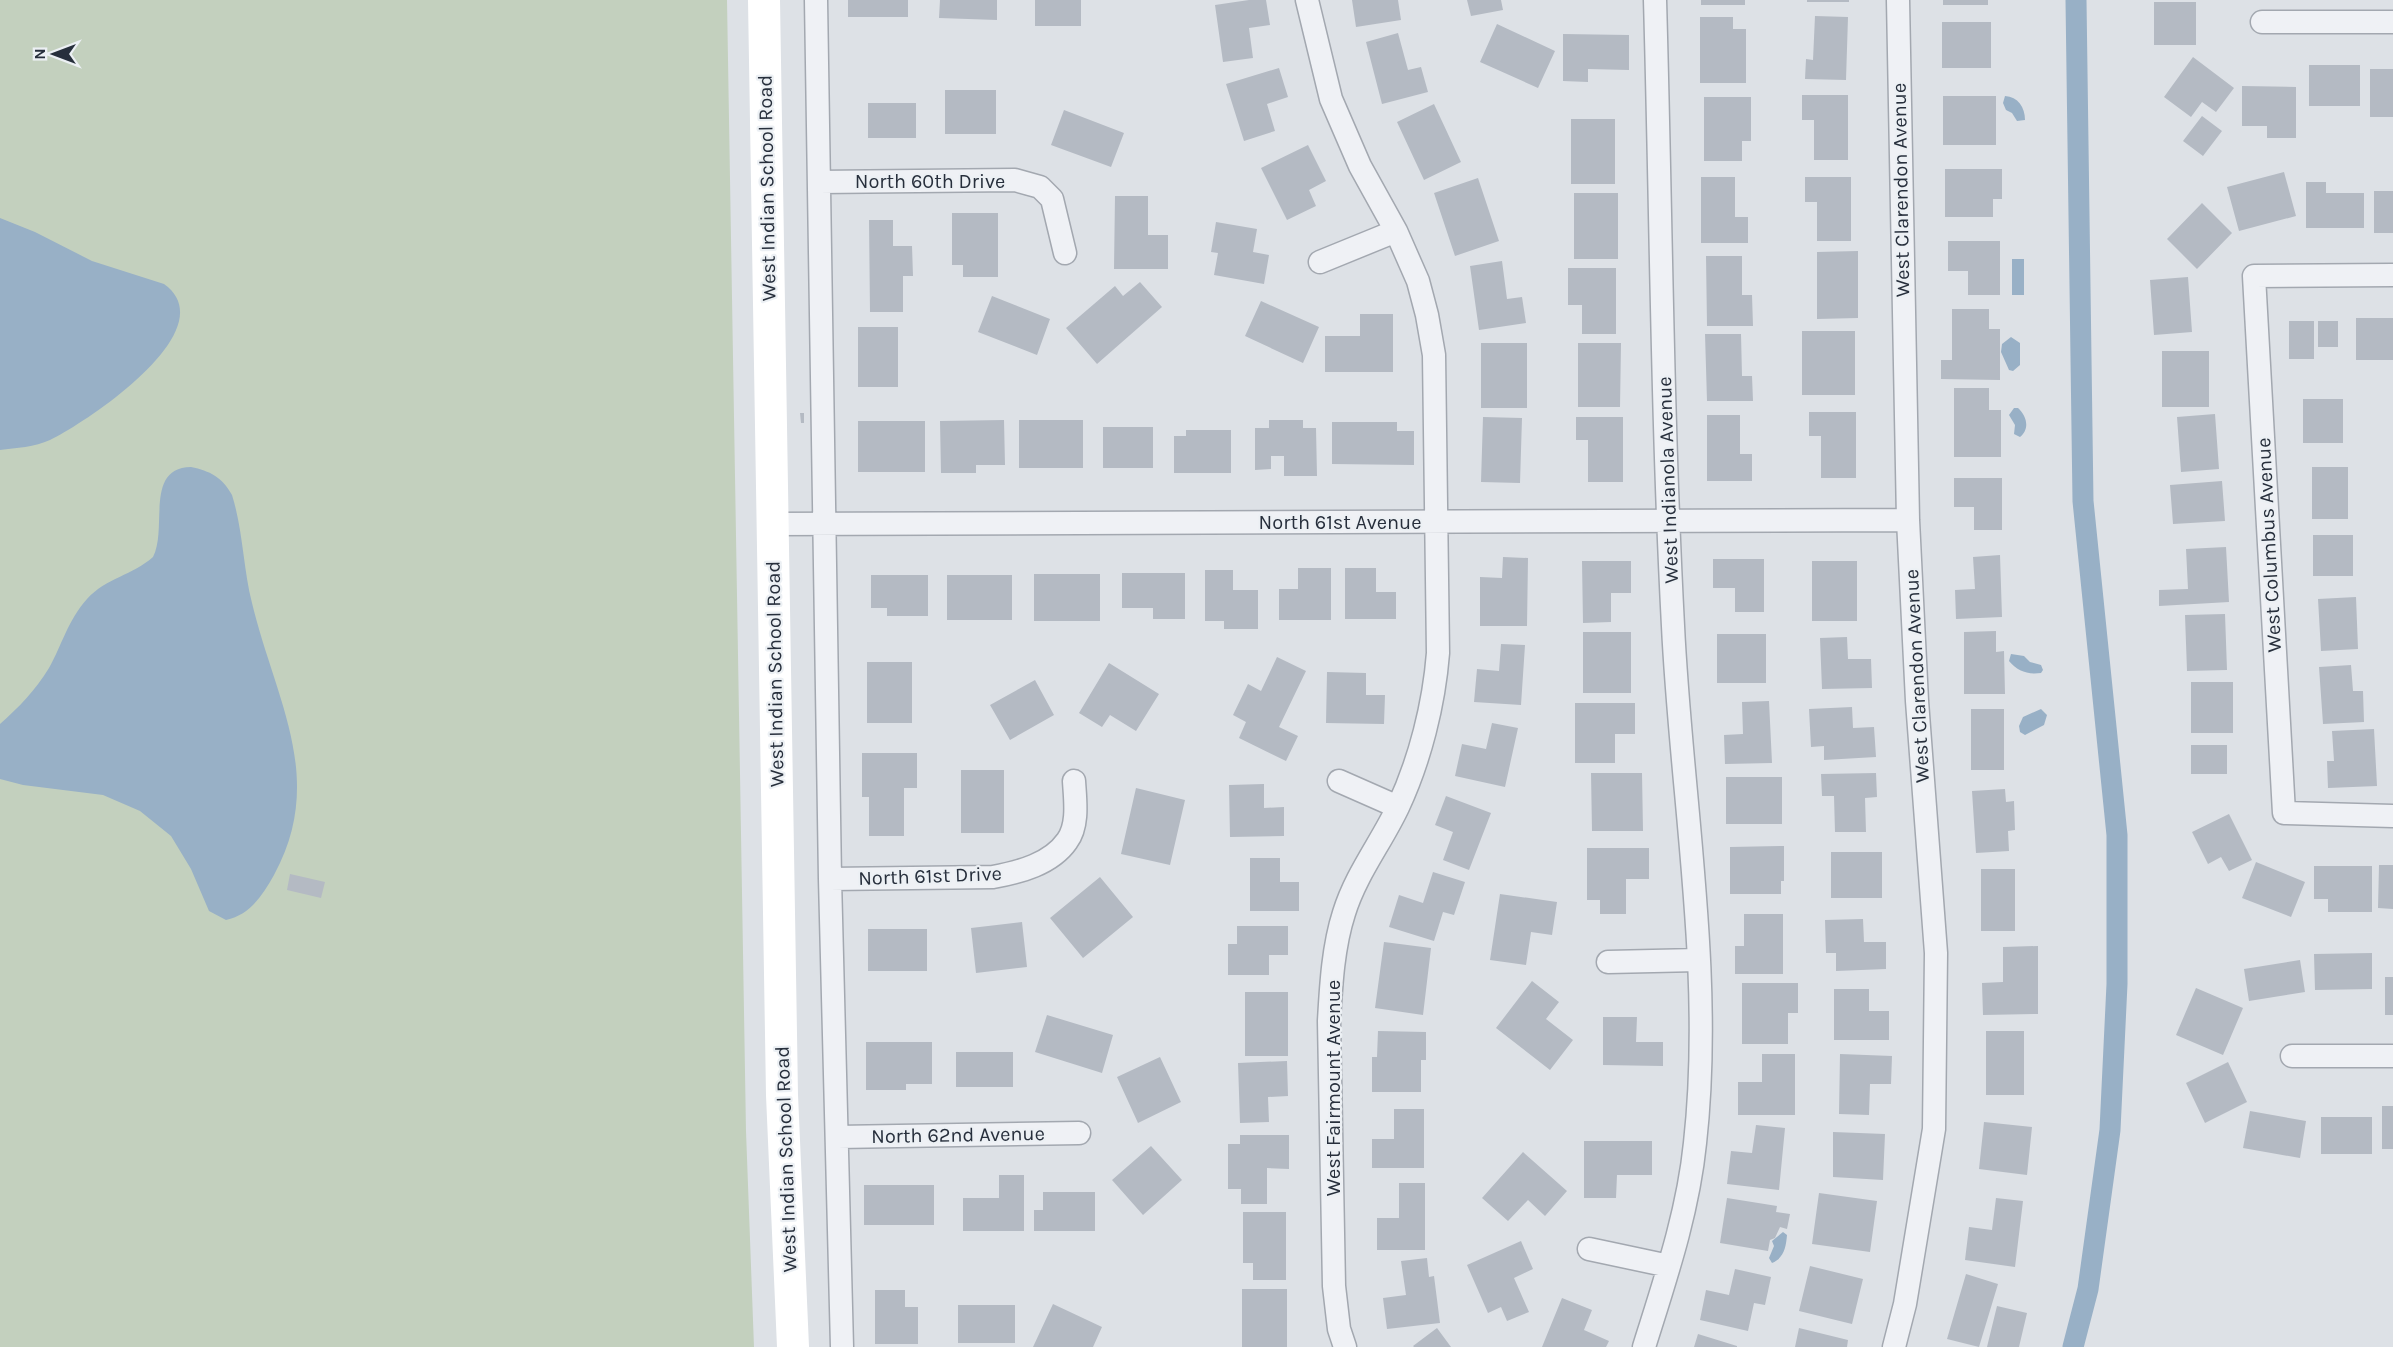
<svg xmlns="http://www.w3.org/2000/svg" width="2393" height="1347" font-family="Karla,sans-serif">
<rect width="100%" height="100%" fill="#dde1e6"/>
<!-- green -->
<path fill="#c3d0be" d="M0,0h727l19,1131 8,216h-754z"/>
<!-- water -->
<path fill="#98b0c6" d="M2005,96c13,1 20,11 20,24l-8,1 -5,-8 -6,-3 -3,-7z
M0,218l35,14 57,29 72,23c63,45 -77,138 -114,156 -15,7 -34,8 -50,10z
M2012,259h12v36h-12z
M2011,337l9,6v22l-7,6 -4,-1 -8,-18 1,-8z
M2014,408h4c9,8 12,21 2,29l-6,-3 1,-9 -6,-10z
M191,467c19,4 31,10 41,28 11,35 11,72 20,108 23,96 75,175 22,272 -12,21 -24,40 -48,45l-17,-9 -18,-42 -20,-33 -31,-25 -37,-16 -80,-10 -23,-6v-55c19,-17 35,-33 49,-56 13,-23 19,-48 38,-69 19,-21 46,-24 66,-42 15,-29 -9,-89 38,-90z
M2011,654l13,2 6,6 11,3 2,5 -2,3c-13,2 -24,-2 -32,-12z
M2041,709l6,6 -3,10 -19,10 -5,-3 -1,-6 4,-9z
M1783,1232l4,3c-1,12 -3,23 -15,28l-3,-5 5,-12 -2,-5z"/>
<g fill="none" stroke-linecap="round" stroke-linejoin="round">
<!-- canal -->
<path stroke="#98b0c6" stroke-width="21" d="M2073,1347l15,-58 22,-159 7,-146v-149l-34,-334 -7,-501"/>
</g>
<!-- building -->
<path fill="#b4bac3" d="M848,0h60v17h-60z
M940,0h57v20l-58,-2z
M1035,0h46v26h-46z
M1249,0h17l4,25 -21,3 4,30 -30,4 -8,-57z
M1352,0h46l3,20 -45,7z
M1467,0h34l2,10 -32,6z
M1701,0h44v5h-44z
M1807,0h42v2h-42z
M1943,0h45v5h-45z
M2154,2h42v43h-42z
M1815,16l33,1 -2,63 -41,-1 1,-20 7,1z
M1700,17h33v12h13v54h-46z
M1942,22h49v46h-49z
M1497,24l58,27 -17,37 -58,-26z
M1398,33l10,37 13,-3 7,25 -46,12 -16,-62z
M1563,34l66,1v35l-41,-1v13l-25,-1z
M2193,57l41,31 -18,24 -14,-10 -11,15 -27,-20z
M2309,65h51v41h-51z
M1279,68l9,29 -21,7 8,27 -31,10 -18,-57z
M2370,69h23v48h-23z
M2242,86l54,1v51h-29v-12h-25z
M945,90h51v44h-51z
M1802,95h46v65h-34v-40h-12z
M1943,96h53v49h-53z
M1704,97h47v44h-9v20h-38z
M868,103h48v35h-48z
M1434,104l27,58 -37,18 -27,-58z
M1064,110l60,23 -13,34 -60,-22z
M2202,116l20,15 -19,25 -20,-15z
M1571,119h44v65h-44z
M1308,145l18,36 -17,9 7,16 -29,14 -26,-52z
M1945,169h57v30h-9v18h-48z
M2284,172l12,44 -57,15 -12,-44z
M1701,177h34v40h13v26h-47z
M1805,177h46v64h-34v-39h-12z
M1478,178l21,63 -44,15 -21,-63z
M2306,182h20v11h38v35h-58z
M2374,191h19v42h-19z
M1574,193h44v66h-44z
M1115,196h33v39h20v34h-54z
M2202,203l30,30 -35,36 -30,-30z
M952,213h46v64h-35v-12h-11z
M869,220h24v26h19l1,30h-10v36h-33z
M1216,222l41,7 -4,23 16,3 -5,29 -50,-9 4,-22 -7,-1z
M1948,241h52v54h-32v-24h-20z
M1858,251v67l-41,1v-67z
M1706,256h36v39h10l1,31h-46z
M1502,261l5,38 15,-2 4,26 -47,7 -9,-64z
M1568,268h48v66h-34v-29h-14z
M2188,277l4,55 -38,3 -4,-55z
M1140,282l22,25 -65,57 -31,-36 49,-42 8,10z
M992,296l58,23 -13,36 -59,-23z
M1261,301l58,26 -16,36 -58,-27z
M1952,309h37v20h11v51l-59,-1v-19h11z
M1360,314h33v58h-68v-36h35z
M2356,318h37v42h-37z
M2289,321h25v38h-25z
M2318,321h20v26h-20z
M858,327h40v60h-40z
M1802,331h53v64h-53z
M1705,334h36l1,42h10l1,25h-46z
M1481,343h46v65h-46z
M1578,343h43l-1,64h-42z
M2162,351h47v56h-47z
M1954,388h35v22h12v47h-47z
M2303,399h40v44h-40z
M1809,412h47v66h-35v-42h-12z
M800,413h4v10h-3z
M2215,414l4,55 -38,3 -4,-55z
M1707,415h33v39h12v27h-45z
M1483,417l39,1 -2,65 -39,-1z
M1576,417h47v65h-35v-42h-12z
M1004,420l1,45h-29v8h-35l-1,-52z
M1019,420h64v48h-64z
M1269,420h34v8h13l1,48h-33v-20h-13v13l-16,1v-42h14z
M858,421h67v51h-67z
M1332,422h65v9h17v34l-82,-1z
M1103,427h50v41h-50z
M1186,430h45v43h-57v-37h12z
M2312,467h36v52h-36z
M1954,478h48v52h-28v-23h-20z
M2222,481l3,40 -52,3 -3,-39z
M2313,535h40v41h-40z
M2226,547l3,55 -70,4v-16l29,-1 -2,-40z
M2000,555l2,62 -46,2 -1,-29 20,-1 -2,-32z
M1503,557l25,1 -1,68h-47v-49l22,1z
M1713,559h51v53h-29v-24h-22z
M1582,561h49v32h-20v29l-28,1z
M1812,561h45v60h-45z
M1298,568h33v52h-52v-31h19z
M1345,568h31v24h20v27h-51z
M1205,570h28v20h25v39h-34v-8h-19z
M1122,573h63v46h-32v-11h-31z
M1034,574h66v47h-66z
M871,575h57v41h-41v-8h-16z
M947,575h65v45h-65z
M2356,597l2,52 -37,2 -3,-52z
M2225,614l2,56 -40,1 -2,-56z
M1996,631v21l8,-1 1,43h-41v-62z
M1583,632h48v61h-48z
M1717,634h49v49h-49z
M1847,637l1,22h23l1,29 -50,1 -2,-51z
M1501,644l24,1 -4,60 -47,-3 3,-33 22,2z
M1277,657l29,14 -27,56 19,9 -12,25 -47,-23 7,-16 -13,-7 15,-31 13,7z
M867,662h45v61h-45z
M1109,663l50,31 -23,37 -26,-16 -8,12 -23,-14z
M2351,665l2,26h10l1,31 -41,2 -4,-57z
M1327,672l39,1v22h19l-1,29 -58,-1z
M1035,680l19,35 -44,25 -20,-35z
M2191,682h42v51h-42z
M1769,701l3,62 -47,1 -1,-29 19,-1 -1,-32z
M1575,703h60v31h-20v29h-40z
M1852,707l1,21 21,-1 2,30 -52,3v-14l-13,1 -2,-38z
M1971,709h33v61h-33z
M1492,723l26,5 -13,59 -50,-11 7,-32 24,5z
M2374,729l3,57 -49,2 -1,-27h7l-2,-30z
M2191,745h36v29h-36z
M862,753h55v35h-13v48h-35v-39h-7z
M961,770h43v63h-43z
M1591,773h51l1,58h-51z
M1876,773l1,24 -12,1 1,34h-31l-1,-36h-12l-1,-22z
M1726,777h56v47h-56z
M1264,784v24l20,-1v29l-54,1 -1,-52z
M1136,788l49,12 -15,65 -49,-11z
M2005,789l1,13 8,-1 1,29 -7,1 1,20 -33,2 -4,-62z
M1446,796l45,17 -22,57 -26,-10 10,-28 -18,-7z
M2229,814l23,46 -23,11 -8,-14 -13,7 -16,-32z
M1784,846v35h-3v13h-51v-47z
M1587,848h62v31h-23v35h-26v-14h-13z
M1831,852h51v46h-51z
M1250,858h30v24h19v29h-49z
M2256,862l49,20 -14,35 -49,-19z
M2379,865h14v44l-15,-1z
M2314,866h58v46h-44v-13h-14z
M1981,869h34v62h-34z
M1433,872l32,10 -11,33 -11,-3 -9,29 -45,-14 10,-32 24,8z
M290,874l35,8 -4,16 -34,-8z
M1100,877l33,40 -50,41 -33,-40z
M1500,894l57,8 -5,33 -21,-3 -5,33 -36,-5z
M1744,914h39v60h-48v-28h9z
M1863,919l1,23h22v27l-50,2v-18h-10l-1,-33z
M1022,922l5,45 -51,6 -5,-45z
M1237,926h51v29h-19v20h-41v-31h9z
M868,929h59v42h-59z
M1384,942l47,6 -8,67 -48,-7z
M2038,946v68l-55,1 -1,-32 21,-1v-35z
M2372,953v36l-57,1 -1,-36z
M2300,960l5,32 -56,9 -5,-32z
M2385,977h8v38h-8z
M1532,981l27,21 -13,17 27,21 -23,30 -54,-42z
M1742,983h56v30h-10v31h-46z
M2196,988l47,20 -20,47 -47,-20z
M1834,989h35v22h20v29h-55z
M1245,992h43v64h-43z
M1047,1015l66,20 -11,38 -67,-21z
M1603,1017h34l-1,25h27v24l-60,-1z
M1378,1031l48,1v28h-5v32h-49v-35h5z
M1986,1031h38v64h-38z
M866,1042h66v42h-26v6h-40z
M956,1052h57v35h-57z
M1762,1054h33v61h-57v-33h24z
M1840,1054l52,2 -1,28h-21l-1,31 -30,-1z
M1160,1057l21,45 -43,21 -21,-46z
M1287,1061l1,35 -20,1 1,25 -29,1 -2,-60z
M2228,1062l19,40 -42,21 -19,-40z
M2382,1106h11v43h-11z
M1394,1109h30v59h-52v-29h22z
M2250,1111l56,10 -6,37 -57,-10z
M2321,1117h51v37h-51z
M1984,1122l48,5 -5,48 -48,-6z
M1756,1125l29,3 -6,62 -52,-6 4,-33 21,2z
M1833,1132l52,2 -2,46 -50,-3z
M1240,1135h49v34l-22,-1v36h-26v-15h-13v-45h12z
M1584,1141h68v34h-35l-1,23h-32z
M1151,1146l31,34 -39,35 -31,-35z
M1523,1152l44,39 -22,25 -17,-16 -20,21 -26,-23z
M999,1175h25v56h-61v-33h36z
M1399,1183h26v67h-48v-32h22z
M864,1185h70v40h-70z
M1043,1192h52v39h-61v-21h9z
M1819,1193l58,8 -7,51 -58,-8z
M1727,1198l50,8 -1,6 14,2 -3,15 -7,-2 -5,11 -5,2 -2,11 -48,-8z
M1996,1198l27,3 -8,66 -50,-7 4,-33 23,3z
M1243,1212h43v68h-33v-17h-10z
M1521,1241l12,28 -19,9 15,34 -22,9 -6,-14 -13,6 -21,-48z
M1427,1258l2,19 5,-1 6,47 -53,6 -4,-31 23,-3 -5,-34z
M1810,1266l53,13 -11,45 -53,-13z
M1735,1269l36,8 -6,28 -11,-2 -6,28 -48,-11 6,-30 23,5z
M1966,1274l32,10 -19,63 -32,-8z
M1242,1289h45v58h-45z
M875,1290h30v17h13v37h-43z
M1562,1298l30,12 -8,20 25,11 -3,6h-64z
M1053,1304l49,23 -9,20h-60z
M958,1305h57v38h-57z
M1997,1306l30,7 -8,34h-32z
M1437,1328l14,19h-37l-1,-1z
M1799,1328l49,12 -1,7h-52z
M1698,1334l39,12v1h-43z"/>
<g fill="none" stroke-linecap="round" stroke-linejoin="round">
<!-- street casing -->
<g stroke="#a3a8b0" stroke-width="25">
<path id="street" d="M816,0l14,879 12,468
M1307,0l24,99 29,67 36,65 22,50 9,34 7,40 4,298c-4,51 -18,107 -40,154 -17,36 -42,67 -54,106 -11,34 -13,73 -15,108l5,265 5,43 6,18
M2262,22h131
M819,182l196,-2 25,7 12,12 13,54
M1320,262l76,-31
M2393,275l-139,1 30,537 109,3
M772,524l1136,-4
M1339,781l59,26
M830,879l163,-2c27,-5 58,-13 74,-36 12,-16 8,-42 7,-60
M1608,962l90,-2
M2292,1056h101
M838,1137l241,-4
M1589,1249l80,17
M1644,1347c21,-67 44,-134 51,-204 19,-169 -14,-348 -22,-517 -11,-208 -12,-417 -18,-626
M1894,1347l11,-43 29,-175 2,-176 -19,-252 -9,-181 -10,-520"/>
</g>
<!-- street -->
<use href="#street" stroke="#eff1f5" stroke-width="22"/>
<!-- secondary -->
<path stroke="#fff" stroke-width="32" d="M764,0l18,1095 11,252"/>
</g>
<g text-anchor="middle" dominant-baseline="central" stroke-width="4.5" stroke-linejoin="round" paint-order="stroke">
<!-- street labels -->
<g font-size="20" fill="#272f3c" stroke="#ecf0f4">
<text x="930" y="181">North 60th Drive</text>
<text transform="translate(767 188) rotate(-91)">West Indian School Road</text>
<text transform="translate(1901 190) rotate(-91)">West Clarendon Avenue</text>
<text transform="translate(1668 480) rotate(-92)">West Indianola Avenue</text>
<text x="1340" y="522">North 61st Avenue</text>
<text transform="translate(2269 545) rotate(-93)">West Columbus Avenue</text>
<text transform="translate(775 674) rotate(-91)">West Indian School Road</text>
<text transform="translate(1917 676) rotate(-93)">West Clarendon Avenue</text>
<text transform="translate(930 876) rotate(-2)">North 61st Drive</text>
<text transform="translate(1333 1088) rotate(-90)">West Fairmount Avenue</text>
<text transform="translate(958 1135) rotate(-1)">North 62nd Avenue</text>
<text transform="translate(786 1159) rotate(-92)">West Indian School Road</text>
</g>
</g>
<!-- north arrow -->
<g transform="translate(54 54) rotate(270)" stroke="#ecf0f4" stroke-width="4.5" paint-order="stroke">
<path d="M0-4.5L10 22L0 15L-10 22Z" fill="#272f3c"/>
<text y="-9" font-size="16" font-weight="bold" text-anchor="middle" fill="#272f3c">N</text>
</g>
</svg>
